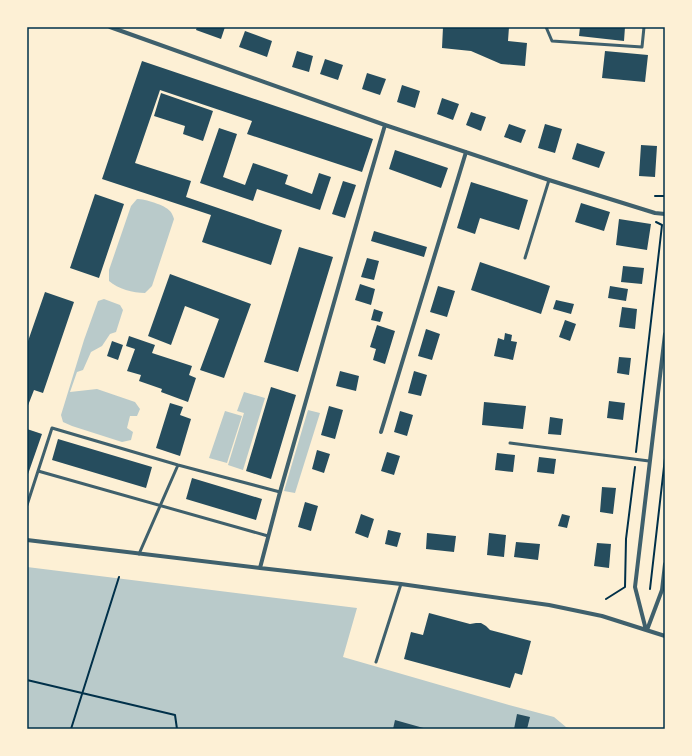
<svg xmlns="http://www.w3.org/2000/svg" width="692" height="756" font-family="'Alegreya Sans',sans-serif">
<rect width="100%" height="100%" fill="#fdf0d5"/>
<!-- green -->
<path fill="#b9caca" d="M137,199c8,0 28,6 33,12 2,2 3,5 4,8l-22,67 -7,7c-12,0 -27,-4 -36,-12v-11l22,-64z
M104,299l16,6 3,5 -7,22 -6,2 -8,12 -11,6 -8,18 -6,2 -7,20 27,-3 38,13 5,7 -3,7h-7l-3,12 6,4 -2,8 -9,2 -50,-16 -9,-4 -2,-7 23,-75 14,-39z
M244,392l21,6 -22,72 -15,-5 16,-52 -7,-2z
M308,410l12,3 -25,80 -11,-2z
M225,411l17,5 -15,47 -18,-5z
M27,567l330,41 -14,49 166,48 45,12 12,10 7,2h-546z"/>
<!-- building -->
<path fill="#264d5e" d="M197,27h28l-4,12 -25,-9z
M443,27h66l-1,14 19,2 -2,23 -24,-2 -30,-13 -29,-3z
M580,27h45l-1,14 -45,-5z
M245,31l27,10 -5,16 -28,-10z
M297,51l16,5 -4,16 -17,-5z
M605,51l43,4 -3,27 -43,-4z
M325,59l18,6 -5,15 -18,-6z
M142,61l231,78 -11,33 -115,-38 5,-13 -92,-31 -25,73 56,18 -5,16 96,33 -11,35 -69,-23 9,-27 -109,-36z
M367,73l19,6 -6,16 -18,-6z
M402,85l18,6 -5,17 -18,-6z
M161,93l52,18 -10,30 -20,-7 2,-8 -31,-10z
M442,98l17,6 -6,16 -16,-6z
M471,112l15,5 -5,14 -15,-6z
M509,124l17,6 -5,13 -17,-6z
M545,124l17,5 -7,24 -17,-5z
M219,128l18,6 -14,43 22,8 8,-22 35,12 -3,9 27,10 7,-21 12,4 -11,33 -63,-21 -4,12 -53,-18z
M577,143l28,9 -6,16 -27,-9z
M641,145l16,1 -2,31 -16,-1z
M395,150l53,18 -7,20 -52,-19z
M343,181l13,4 -11,33 -13,-4z
M471,182l57,18 -9,30 -39,-12 -5,16 -18,-6z
M95,194l29,10 -25,74 -29,-10z
M581,203l29,9 -6,19 -29,-9z
M619,219l32,5 -4,26 -31,-5z
M374,231l53,16 -3,10 -53,-16z
M299,247l34,10 -35,115 -34,-10z
M367,258l12,3 -5,19 -13,-3z
M480,262l70,24 -9,28 -70,-24z
M623,266l21,2 -2,16 -21,-2z
M170,274l81,30 -27,74 -24,-8 19,-51 -34,-13 -14,39 -23,-9z
M360,284l15,5 -4,16 -16,-5z
M438,286l17,5 -8,26 -17,-5z
M610,286l18,3 -2,12 -18,-3z
M45,292l29,10 -31,91 -9,-3 -7,18v-64z
M556,300l18,4 -3,10 -18,-5z
M622,307l15,2 -2,20 -16,-2z
M374,309l9,3 -3,10 -9,-2z
M565,320l11,4 -6,17 -11,-4z
M377,325l18,6 -10,33 -12,-4 3,-11 -6,-2z
M426,329l14,5 -8,26 -14,-4z
M505,333l7,2 -1,6 6,1 -4,18 -19,-4 4,-18 6,2z
M129,336l26,9 -3,8 40,13 -3,9 7,3 -8,24 -27,-10 1,-3 -23,-8 2,-6 -14,-4 8,-22 -9,-3z
M112,341l11,4 -5,15 -11,-4z
M619,357l12,1 -2,17 -12,-2z
M340,371l19,5 -3,15 -20,-5z
M414,371l13,4 -6,21 -13,-3z
M271,387l25,8 -25,84 -25,-8z
M609,401l16,2 -2,17 -16,-2z
M484,402l42,4 -3,23 -41,-4z
M170,403l13,4 -3,8 11,4 -11,37 -24,-8z
M329,406l14,4 -8,29 -14,-4z
M400,411l13,4 -6,21 -13,-4z
M550,417l13,2 -2,16 -13,-1z
M27,429l15,5 -15,43z
M58,439l94,28 -6,21 -94,-28z
M317,450l13,4 -6,19 -12,-4z
M387,452l13,4 -6,19 -13,-4z
M497,453l18,2 -2,17 -18,-2z
M539,457l17,2 -2,15 -17,-2z
M192,478l70,21 -6,21 -70,-21z
M602,487l14,1 -3,26 -13,-2z
M305,502l13,4 -7,25 -13,-4z
M361,514l13,5 -6,19 -13,-5z
M562,514l8,2 -3,12 -9,-2z
M388,530l13,3 -4,14 -12,-3z
M427,533l29,3 -2,16 -28,-3z
M489,533l17,2 -2,22 -17,-2z
M516,542l24,2 -2,16 -24,-3z
M597,543l14,1 -2,24 -15,-2z
M429,613l41,11 6,-1h5l5,3 4,4 41,11 -9,34 -7,-2 -5,15 -106,-29 7,-27 12,3z
M517,714l13,3 -3,12h-13z
M395,720l32,9h-34z"/>
<g fill="none" stroke-linecap="round" stroke-linejoin="round">
<!-- path -->
<path stroke="#003049" stroke-width="2" d="M655,196h10
M636,452l26,-227 -6,-3
M650,589l15,-131
M606,599l19,-12 1,-48 9,-72
M27,680l148,35 2,14
M71,729l48,-152"/>
<!-- service -->
<path stroke="#3f606c" stroke-width="3" d="M546,27l6,14 90,6 2,-20
M525,258l24,-78
M510,443l139,18
M38,471l230,65
M27,505l25,-77 126,37 102,27
M139,554l39,-89
M376,662l25,-78"/>
<!-- minor -->
<path stroke="#3f606c" stroke-width="4" d="M110,27l275,98 164,55 106,33 10,1
M381,432l85,-280
M27,540l233,28 141,16 148,21 53,11 63,20
M260,568l20,-76 88,-309 17,-58
M646,630l-11,-43 30,-253
M647,630l15,-40 3,-26"/>
</g>
<!-- border -->
<rect width="692" height="756" fill="none" stroke="#fdf0d5" stroke-width="56"/>
<rect x="28" y="28" width="636" height="700" fill="none" stroke="#003049" stroke-width="1.5"/>
</svg>
